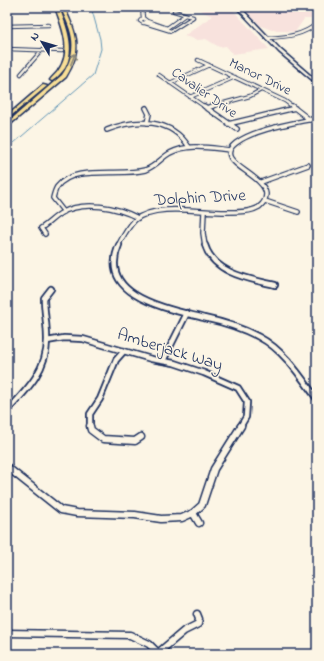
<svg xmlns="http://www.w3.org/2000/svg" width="324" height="661" font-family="'Indie Flower',sans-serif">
<rect width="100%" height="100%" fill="#fcf5e5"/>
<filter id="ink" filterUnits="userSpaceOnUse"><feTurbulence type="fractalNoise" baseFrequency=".025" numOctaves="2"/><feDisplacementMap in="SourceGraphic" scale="8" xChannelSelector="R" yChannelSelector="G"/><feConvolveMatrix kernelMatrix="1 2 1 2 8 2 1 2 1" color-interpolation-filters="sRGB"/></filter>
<g filter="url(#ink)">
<!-- built -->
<path fill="#f8e2dd" d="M208,7h22l39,42 -36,5 -7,-8 -7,1 -13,-8 -8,1 -14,-4 28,-20 -11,-5z
M242,7h75v5l-3,7h-10l-9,13 -23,-2 -11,-4z"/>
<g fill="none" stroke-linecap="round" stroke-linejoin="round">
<!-- stream -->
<path stroke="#6296b7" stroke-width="1" d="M7,149l86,-74 8,-26 -1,-10 -9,-32"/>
<!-- minor-far3 casing -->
<g stroke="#1b2f5e" stroke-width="4.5">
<path id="minor-far3" d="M110,7h8
M142,7l1,11
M174,11l13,4
M143,18l4,3v1l-4,1 -3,-2z
M145,23l26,8 22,-14 -8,-2 -18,13 -20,-7
M7,26l42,-1
M267,38c17,-1 37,-2 50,-15
M7,49l55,2
M198,60l87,41 8,6
M21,74l21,-24
M159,75l46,32
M170,83l39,-18
M190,97l45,-20
M209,107l41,-11 11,-6"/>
</g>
<!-- minor-far2 casing -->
<g stroke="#1b2f5e" stroke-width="6">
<path id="minor-far2" d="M204,106l33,23
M292,106l18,14
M146,108l3,6 -2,9
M206,108l7,-2
M228,124l67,-16
M107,130c29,-12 64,-12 82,17
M261,182l47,-17
M265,201l33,11
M64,212l-11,-14c1,-4 2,-8 4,-11 16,-23 63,-10 88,-17 10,-3 16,-12 25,-17 19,-10 40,-5 60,-3
M204,212l-1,21 2,13
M45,234l-4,-6c7,-4 13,-11 20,-15 23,-13 56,-6 77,5
M118,246c4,-8 10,-19 17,-26 21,-18 68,-7 94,-8 10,0 22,0 30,-5 4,-3 7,-8 7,-13 -2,-21 -55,-32 -30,-51 18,-14 59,-20 81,-25"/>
</g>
<!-- minor-far1 casing -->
<g stroke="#1b2f5e" stroke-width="8">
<path id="minor-far1" d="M119,245c-23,52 51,64 85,73 19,4 38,10 55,19 25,13 42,40 58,62
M205,245c9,29 45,34 70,40
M47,341l17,-3 19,1 68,20 23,4 30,10 34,15 9,14 -1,15 -6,10
M163,361l24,-48
M7,411c20,-21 41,-42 40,-73 0,-14 -3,-27 -3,-40l7,-9
M90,427v-13l10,-15 16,-39 8,-9"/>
</g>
<!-- minor casing -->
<g stroke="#1b2f5e" stroke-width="9">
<path id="minor" d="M90,426l1,4 12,9 32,2 6,-4
M7,467l54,43 16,3 58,2 26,4 21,-1 11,-5 9,-8 12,-36 27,-43
M193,513l6,10
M7,633l123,2 19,9 10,10
M158,653l26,-22 14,-7 1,-5 -2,-5"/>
</g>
<!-- secondary casing -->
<g stroke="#1b2f5e" stroke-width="3">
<path id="secondary" d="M236,7h4l41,43 36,31v3l-38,-32z"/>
</g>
<!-- primary casing -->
<g stroke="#1b2f5e" stroke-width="3">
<path id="primary" d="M55,7h4c7,19 17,41 6,61 -4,5 -8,10 -13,13l-2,-1c2,-3 6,-6 8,-9 15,-20 4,-44 -3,-64z
M60,7h4c13,27 19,43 2,70l-59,50v-4l55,-48c17,-25 11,-43 -2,-68z
M43,85l4,1 -40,33v-3z"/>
</g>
<!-- minor-far3 -->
<use href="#minor-far3" stroke="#fcf5e5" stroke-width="2.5"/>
<!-- minor-far2 -->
<use href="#minor-far2" stroke="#fcf5e5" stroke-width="3.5"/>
<!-- minor-far1 -->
<use href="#minor-far1" stroke="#fcf5e5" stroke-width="4.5"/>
<!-- minor -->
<use href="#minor" stroke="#fcf5e5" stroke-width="6"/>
<!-- secondary -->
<use href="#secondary" fill="#fcf5e5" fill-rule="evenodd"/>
<!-- primary -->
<use href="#primary" fill="#f9df96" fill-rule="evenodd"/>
</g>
<!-- one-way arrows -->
<defs><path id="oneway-shaft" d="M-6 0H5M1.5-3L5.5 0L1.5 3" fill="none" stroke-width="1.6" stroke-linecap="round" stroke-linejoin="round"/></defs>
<use stroke="#8a877a" href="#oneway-shaft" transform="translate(73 59) rotate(-68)"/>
</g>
<g text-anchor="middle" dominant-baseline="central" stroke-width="3" stroke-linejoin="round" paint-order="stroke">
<!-- far-street labels -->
<g font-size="14" fill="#1b2f5e" stroke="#fcf5e5">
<text transform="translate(260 77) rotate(26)">Manor Drive</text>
<text transform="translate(204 93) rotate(35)">Cavalier Drive</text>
</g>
<!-- street labels -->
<g font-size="17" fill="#1b2f5e" stroke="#fcf5e5">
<text transform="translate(200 198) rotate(-3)">Dolphin Drive</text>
<text transform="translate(170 350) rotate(17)">Amberjack Way</text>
</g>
</g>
<!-- margin -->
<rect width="324" height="661" fill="none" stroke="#fcf5e5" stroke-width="24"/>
<rect x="12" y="12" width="300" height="637" fill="none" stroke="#1b2f5e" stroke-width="1.5" filter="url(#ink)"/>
<!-- north arrow -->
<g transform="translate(42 42) rotate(308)" stroke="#fcf5e5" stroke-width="3" paint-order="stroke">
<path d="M0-3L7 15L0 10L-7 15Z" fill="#1b2f5e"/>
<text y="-6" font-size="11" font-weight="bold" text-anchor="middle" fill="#1b2f5e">N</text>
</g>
</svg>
